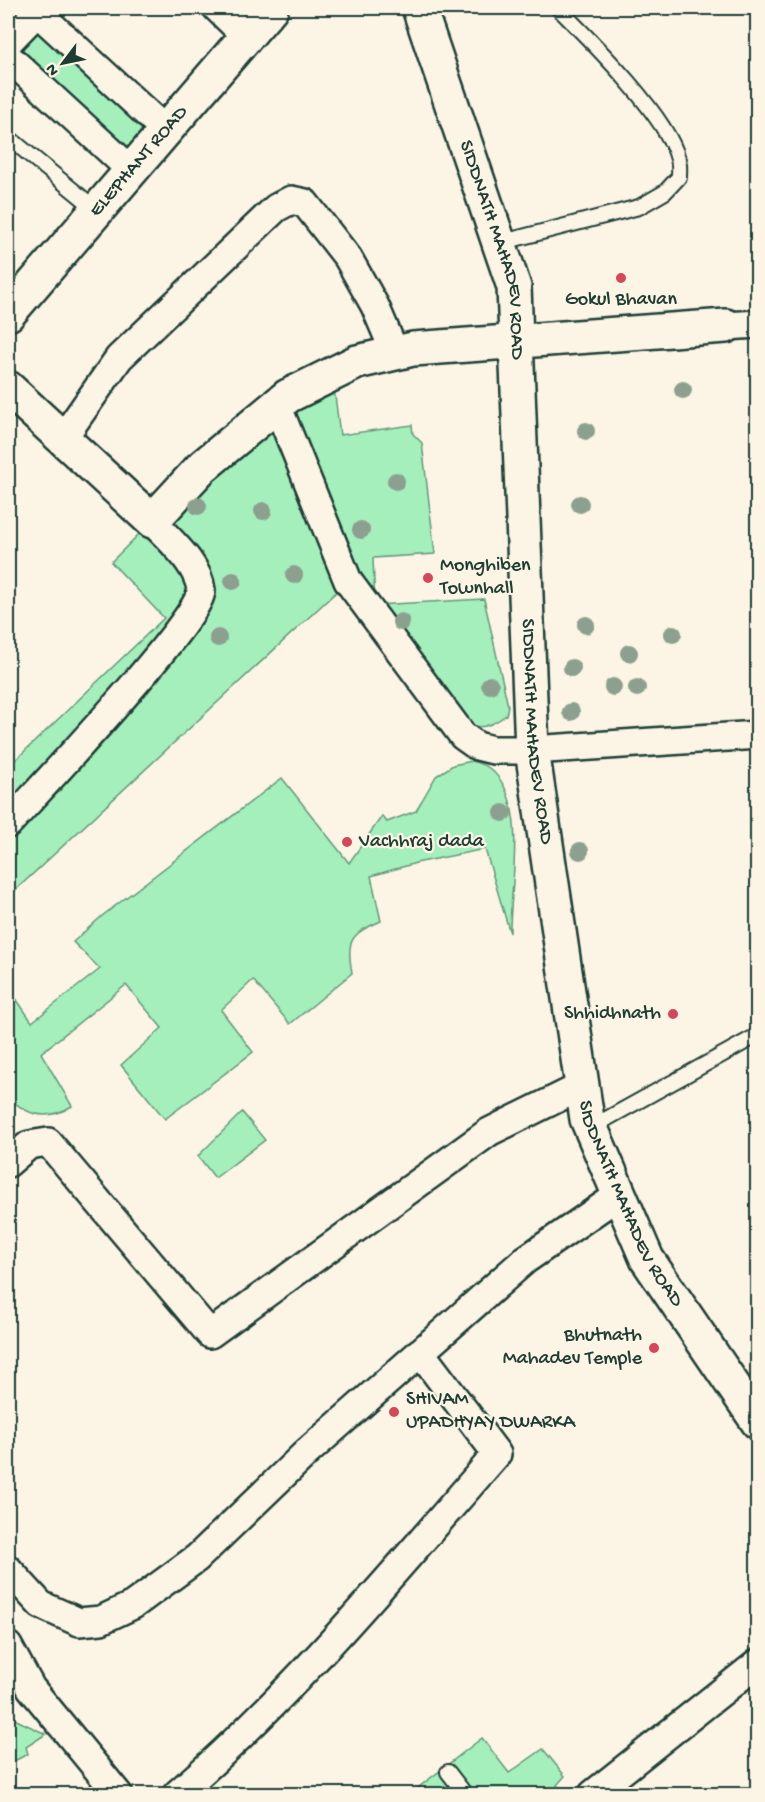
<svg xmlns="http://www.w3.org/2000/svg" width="765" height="1802" font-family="'Gochi Hand',sans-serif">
<rect width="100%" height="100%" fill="#fcf5e5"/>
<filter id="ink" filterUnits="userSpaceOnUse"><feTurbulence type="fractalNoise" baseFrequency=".0167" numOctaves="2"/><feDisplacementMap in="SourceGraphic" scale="12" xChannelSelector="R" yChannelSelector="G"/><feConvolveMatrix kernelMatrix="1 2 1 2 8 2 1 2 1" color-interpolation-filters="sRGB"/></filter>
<g filter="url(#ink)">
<!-- green -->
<path fill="#a5efbd" stroke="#629678" stroke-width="1.5" d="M8,8h34l123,122 -34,40 -123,-113z
M333,380l7,55 72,-10 1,9 9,9 13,111 -62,4 2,47 109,-6 24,107 -2,9c-16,12 -27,16 -44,6l-114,-140 -340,316v-130l156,-149 -53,-56 41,-41z
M472,761c5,2 13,4 17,7 42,32 20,120 21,165l-25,-84 -69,14 -45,13 10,45c-30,13 -35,18 -29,52l-62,51 -37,-44 -32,30 32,42 -88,67 -44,-54 41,-37 -36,-43 -85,68 31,53c-24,15 -45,11 -64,-10v-91l7,-8 17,25 68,-53 -27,-27 29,-26 180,-138 67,85 33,-47 5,6 29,-11 20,-35 17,-11z
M242,1112l23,28 -50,38 -17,-22z
M8,1716l38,18 -20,13 2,7 -20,10z
M482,1738l27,35 34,-24 22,27 -8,9 7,9h-154z"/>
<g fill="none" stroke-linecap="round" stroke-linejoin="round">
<!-- lane casing -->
<g stroke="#1f3d34" stroke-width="18">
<path id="lane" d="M8,137l89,73
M499,243l140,-36 26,-15 14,-15c0,-6 1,-12 -1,-18 -11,-43 -87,-118 -120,-151
M590,1128l168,-93
M448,1772l17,22"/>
</g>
<!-- street casing -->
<g stroke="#1f3d34" stroke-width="32">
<path id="street" d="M217,8l29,28
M37,12l128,118
M8,42l33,-34
M8,57l123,113
M726,326l32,-2
M277,405l71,176 115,155 14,10 16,4h39l226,-15
M63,438l56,-80 157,-150 15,-8 14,3 43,55 27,48 20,47
M8,824c27,-30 196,-208 193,-234 -3,-27 -32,-50 -49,-69
M8,1163l21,-18 19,-3 162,192 279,-202 93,-46
M8,1569l33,36 38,17 22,-2 32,-15 64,-47 108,-104 220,-194 94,-65
M8,1646l23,42 87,106
M177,1794c118,-102 217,-222 320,-340l-77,-102
M593,1794l165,-131"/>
</g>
<!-- secondary casing -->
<g stroke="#1f3d34" stroke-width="38">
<g id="secondary">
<path id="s1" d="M419,8l95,279 18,463 55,369 60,140 111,163"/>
<path id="s2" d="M8,314l263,-306"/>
<path d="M8,388l144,133 49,-53 87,-72 69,-34 56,-13 313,-23"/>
</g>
</g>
<!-- lane -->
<use href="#lane" stroke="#fcf5e5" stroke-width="14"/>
<!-- street -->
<use href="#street" stroke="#fcf5e5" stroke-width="27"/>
<!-- secondary -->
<use href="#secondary" stroke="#fcf5e5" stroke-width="33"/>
</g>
<!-- trees -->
<g fill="#8d9f8f">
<circle cx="683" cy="390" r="9"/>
<circle cx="586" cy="431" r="9"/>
<circle cx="396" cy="481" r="9"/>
<circle cx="580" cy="504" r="9"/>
<circle cx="198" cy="506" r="9"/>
<circle cx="263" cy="511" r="9"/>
<circle cx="361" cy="530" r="9"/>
<circle cx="294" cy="575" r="9"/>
<circle cx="233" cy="581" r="9"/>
<circle cx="401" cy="622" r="9"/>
<circle cx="586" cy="625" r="9"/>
<circle cx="673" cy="634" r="9"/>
<circle cx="218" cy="638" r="9"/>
<circle cx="629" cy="653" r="9"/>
<circle cx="572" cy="668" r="9"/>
<circle cx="490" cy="685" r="9"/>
<circle cx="613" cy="687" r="9"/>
<circle cx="637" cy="688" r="9"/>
<circle cx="571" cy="712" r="9"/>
<circle cx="503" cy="813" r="9"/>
<circle cx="580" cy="851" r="9"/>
</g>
</g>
<!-- markers -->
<g fill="#d1495b" stroke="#fcf5e5" stroke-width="2">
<circle cx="621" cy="278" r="6"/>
<circle cx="428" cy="578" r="6"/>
<circle cx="347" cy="842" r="6"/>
<circle cx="673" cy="1014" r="6"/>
<circle cx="654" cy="1348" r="6"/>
<circle cx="394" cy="1412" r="6"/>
</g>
<g text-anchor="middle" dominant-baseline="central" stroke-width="4.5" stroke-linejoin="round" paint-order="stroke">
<!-- street labels -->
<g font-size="20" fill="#1f3d34" stroke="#fcf5e5">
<text stroke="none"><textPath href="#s2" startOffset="201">ELEPHANT ROAD</textPath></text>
<text stroke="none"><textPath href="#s1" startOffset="254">SIDDNATH MAHADEV ROAD</textPath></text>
<text stroke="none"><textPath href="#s1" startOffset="740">SIDDNATH MAHADEV ROAD</textPath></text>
<text stroke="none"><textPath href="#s1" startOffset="1226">SIDDNATH MAHADEV ROAD</textPath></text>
</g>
<!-- poi labels -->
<g font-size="20" fill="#1f3d34" stroke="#fcf5e5" text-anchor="start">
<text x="621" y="300" text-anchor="middle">Gokul Bhavan</text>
<text x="440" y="566">Monghiben<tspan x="440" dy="23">Townhall</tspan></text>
<text x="359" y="842">Vachhraj dada</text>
<text x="661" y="1014" text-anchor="end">Shhidhnath</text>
<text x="642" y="1336" text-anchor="end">Bhutnath<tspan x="642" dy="23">Mahadev Temple</tspan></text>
<text x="406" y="1400">SHIVAM<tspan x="406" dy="23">UPADHYAY DWARKA</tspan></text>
</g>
</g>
<!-- margin -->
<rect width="765" height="1802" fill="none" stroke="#fcf5e5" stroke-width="30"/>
<rect x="15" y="15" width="735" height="1772" fill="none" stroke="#1f3d34" stroke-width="2" filter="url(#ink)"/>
<!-- north arrow -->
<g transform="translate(63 63) rotate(238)" stroke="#fcf5e5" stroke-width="4.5" paint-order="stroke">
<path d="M0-4.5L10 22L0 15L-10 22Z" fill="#1f3d34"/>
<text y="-9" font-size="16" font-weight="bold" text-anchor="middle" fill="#1f3d34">N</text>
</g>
</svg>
